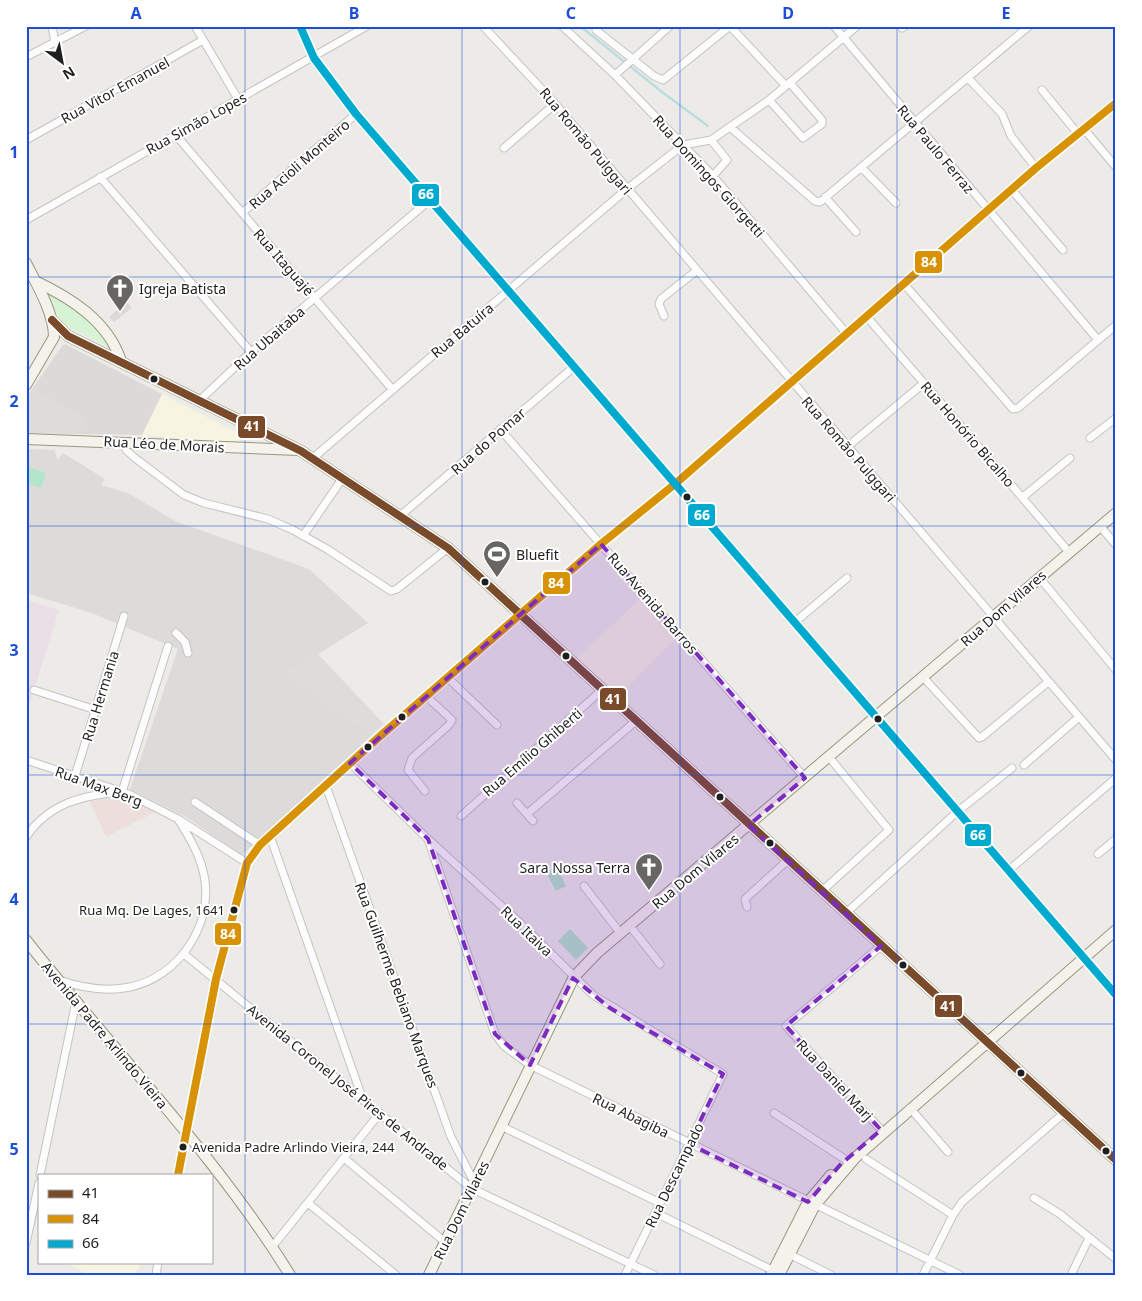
<svg xmlns="http://www.w3.org/2000/svg" width="1142" height="1301" font-family="'Noto Sans',sans-serif">
<rect width="100%" height="100%" fill="#edebe8"/>
<!-- residential -->
<path fill="#dcdbd9" d="M26,449l29,1 2,10 6,-7 42,26 -4,6 27,8 47,28 134,48 59,54 -82,51 87,60 -131,121 -56,-38 -56,-28 48,-140 -89,-37 -63,-19z"/>
<!-- industrial -->
<path fill="#ebdfe7" d="M26,600l33,10 -33,106z"/>
<!-- education -->
<path fill="#f7f4e2" d="M162,394l80,41 -4,8 -96,-8z
M639,600l36,39 -55,56 -43,-37z
M65,1262h41l7,4 3,-4h26l-8,13h-46z"/>
<!-- religious -->
<path fill="#dbdad9" d="M127,302l5,6 -18,14 -5,-5z
M65,344l97,50 -20,41 -116,-2v-35l36,-52z"/>
<!-- military -->
<path fill="#ecdfdb" d="M111,798l18,2 28,11 -51,26 -16,-35z"/>
<!-- park -->
<path fill="#d6f3d3" d="M50,294c15,8 57,38 61,54l-48,-24 -15,-27z"/>
<!-- pitch -->
<path fill="#b2e5c9" d="M26,466l20,7 -5,15 -15,-5z
M557,867l9,19 -10,5 -10,-19z
M570,929l18,19 -12,12 -18,-19z"/>
<!-- parking -->
<path fill="#dddcdb" d="M34,388l52,31 -8,15 -52,-1v-35z
M318,654l66,70 -11,10 -87,-60z"/>
<g fill="none" stroke-linecap="round" stroke-linejoin="round">
<!-- stream -->
<path stroke="#badde1" stroke-width="2.5" d="M580,26l82,66 46,34"/>
<!-- street casing -->
<g stroke="#c4c3c2" stroke-width="9">
<path id="street" d="M52,26l3,17
M195,26l43,73
M300,26l14,32 42,56 760,881
M483,26l67,72 566,662
M562,26l53,49 98,101 134,158
M599,26l-3,4 58,46 9,4 67,-54
M730,26l56,60
M834,26l264,314
M902,28l3,-2
M26,57l60,-31
M615,75l55,-49
M968,78l34,36 9,22 25,32
M1042,90l36,44
M769,100l34,38 19,-14v-4l-32,-37
M730,127l85,74 5,1 209,-176
M1084,129l32,38
M175,134l217,255
M26,140l177,-100
M711,140l58,-40 88,-74
M711,140l16,20 -14,16
M504,148l51,-44
M861,167l35,36
M100,177l151,175
M1012,190l51,60
M825,197l31,35
M242,213l114,-99
M26,220l341,-194
M904,284l109,125 5,-1 98,-83
M664,316l-5,-12 2,-5 35,-28
M867,317l202,235
M199,401l52,-49 180,-153
M500,429l305,349
M1090,438l26,-20
M124,442l2,8 9,8 49,37 20,8 64,16 25,11 34,19 64,42 6,-2 51,-41
M847,447l77,-64
M313,458l314,-269 56,-44 28,-5
M1023,497l47,-39
M400,516l175,-150
M1100,526l16,19
M303,536l39,-57
M1039,577l77,93
M795,622l52,-44
M176,633l9,9 3,11
M923,677l56,61 3,-1 66,-55
M448,678l49,47
M34,690l62,20
M26,760l103,34 49,25 69,44
M350,763l78,76 91,83 74,73 130,79 -98,201
M1024,765l55,-48
M75,776l49,-160
M326,786l125,351 23,45
M425,791l-17,-21 4,-12 37,-33 3,-5 -26,-24
M195,802l65,43
M517,803l16,18
M527,814l110,-94
M461,816l142,-127
M270,836l93,264
M26,837c23,-34 57,-42 96,-45l46,-146
M428,839l67,195 9,12 26,19 430,210
M1098,854l18,-15
M1008,871l108,-93
M584,886l37,48
M822,891l67,-61 -60,-73
M747,907l-2,-8 43,-39
M846,913l111,-101 55,-44
M630,926l30,38
M881,946l-95,80 98,107
M184,954l287,234 183,87
M59,980c23,8 47,12 71,7 47,-10 81,-58 75,-106 -3,-23 -15,-43 -27,-62
M910,1108l38,44
M774,1113l72,47
M501,1126l159,77
M344,1158l101,84
M866,1159l87,56
M40,1175l36,-173
M178,1175l38,-196 31,-116 13,-18 119,-108 222,-193 74,-60 361,-316 80,-65
M1034,1198l26,16 56,45
M308,1203l88,72
M656,1213l120,59
M26,1243l13,-60
M272,1247l108,-134
M787,1253l44,22
M156,1275l2,-13
M923,1275l30,-60 9,-13 102,-89
M1071,1275l18,-37"/>
</g>
<!-- secondary casing -->
<g stroke="#98977f" stroke-width="12">
<path id="secondary" d="M26,263c11,22 28,50 28,74l-28,48
M35,281c36,17 73,40 86,80
M52,320l16,16 233,115 147,97 668,612
M26,439l272,11
M26,940c88,112 189,214 264,335
M429,1275l145,-298 23,-24 519,-440
M771,1275l37,-73 23,-27
M779,1275l36,-70 40,-47 261,-228"/>
</g>
<!-- street -->
<use href="#street" stroke="#fcfcfc" stroke-width="7"/>
<!-- secondary -->
<use href="#secondary" stroke="#f4f3eb" stroke-width="10"/>
<!-- bus-1 casing -->
<g stroke="#fff" stroke-width="11">
<path id="bus-1" d="M52,320l16,16 233,115 147,97 668,612"/>
</g>
<!-- bus-2 casing -->
<g stroke="#fff" stroke-width="11">
<path id="bus-2" d="M178,1175l38,-196 31,-116 13,-18 119,-108 222,-193 74,-60 361,-316 80,-65"/>
</g>
<!-- bus-3 casing -->
<g stroke="#fff" stroke-width="11">
<path id="bus-3" d="M300,26l14,32 42,56 760,881"/>
</g>
<!-- bus-1 -->
<use href="#bus-1" stroke="#7a4b2a" stroke-width="8"/>
<!-- bus-2 -->
<use href="#bus-2" stroke="#d79205" stroke-width="8"/>
<!-- bus-3 -->
<use href="#bus-3" stroke="#00a9ce" stroke-width="8"/>
</g>
<!-- marked area -->
<path fill="#7b2cbf" fill-opacity="0.2" stroke="#7b2cbf" stroke-width="4" stroke-dasharray="10 6" stroke-linejoin="round" d="M601,544l204,234 -56,47 132,121 -95,80 95,104 -41,35 -32,37 -119,-58 34,-70 -113,-66 -37,-30 -43,87 -35,-31 -67,-195 -78,-76z"/>
<!-- grid -->
<path fill="none" stroke="#1d4ed8" stroke-width="1" stroke-opacity="0.55" d="M245,26v1249M462,26v1249M680,26v1249M897,26v1249M26,277h1090M26,526h1090M26,775h1090M26,1024h1090"/>
<!-- icons -->
<defs>
<g id="church-pin" transform="scale(1.4375)"><path d="M0 17L-7.5 6A9.5 9.5 0 1 1 7.5 6Z" fill="#676665" stroke="#fff"/><path d="M-1.2-6h2.4v3.5h3.3v2.4h-3.3V6h-2.4V-.1h-3.3v-2.4h3.3Z" fill="#fff"/></g>
<g id="stadium-pin" transform="scale(1.4375)"><path d="M0 17L-7.5 6A9.5 9.5 0 1 1 7.5 6Z" fill="#676665" stroke="#fff"/><path d="M0-5a6.5 5 0 1 0 0 10a6.5 5 0 1 0 0-10ZM-3.5-1.8h7v3.6h-7Z" fill="#fff"/></g>
</defs>
<g fill-rule="evenodd">
<use href="#church-pin" x="120" y="288"/>
<use href="#stadium-pin" x="497" y="554"/>
<use href="#church-pin" x="649" y="867"/>
</g>
<!-- markers -->
<g fill="#1f1f1f" stroke="#fff" stroke-width="2">
<circle cx="154" cy="379" r="4.5"/>
<circle cx="687" cy="497" r="4.5"/>
<circle cx="485" cy="582" r="4.5"/>
<circle cx="566" cy="656" r="4.5"/>
<circle cx="402" cy="717" r="4.5"/>
<circle cx="878" cy="719" r="4.5"/>
<circle cx="368" cy="747" r="4.5"/>
<circle cx="720" cy="797" r="4.5"/>
<circle cx="770" cy="843" r="4.5"/>
<circle cx="234" cy="910" r="4.5"/>
<circle cx="903" cy="965" r="4.5"/>
<circle cx="1021" cy="1073" r="4.5"/>
<circle cx="183" cy="1147" r="4.5"/>
<circle cx="1106" cy="1151" r="4.5"/>
</g>
<g text-anchor="middle" dominant-baseline="central" stroke-width="4" stroke-linejoin="round" paint-order="stroke">
<!-- bus labels -->
<g font-size="13" fill="#1f1f1f" stroke="#fff" text-anchor="end">
<text x="225" y="910">Rua Mq. De Lages, 1641</text>
<text x="192" y="1147" text-anchor="start">Avenida Padre Arlindo Vieira, 244</text>
</g>
<!-- street labels -->
<g font-size="14" fill="#1f1f1f" stroke="#fff">
<text transform="translate(115 90) rotate(-29)">Rua Vitor Emanuel</text>
<text transform="translate(196 123) rotate(-29)">Rua Simão Lopes</text>
<text transform="translate(586 141) rotate(50)">Rua Romão Pulggari</text>
<text transform="translate(936 149) rotate(50)">Rua Paulo Ferraz</text>
<text transform="translate(299 164) rotate(-41)">Rua Acioli Monteiro</text>
<text transform="translate(709 176) rotate(48)">Rua Domingos Giorgetti</text>
<text transform="translate(284 262) rotate(49)">Rua Itaguajé</text>
<text transform="translate(462 330) rotate(-40)">Rua Batuíra</text>
<text transform="translate(269 338) rotate(-41)">Rua Ubaitaba</text>
<text transform="translate(968 434) rotate(49)">Rua Honório Bicalho</text>
<text transform="translate(488 441) rotate(-41)">Rua do Pomar</text>
<text transform="translate(164 444) rotate(3)">Rua Léo de Morais</text>
<text transform="translate(849 449) rotate(49)">Rua Romão Pulggari</text>
<text transform="translate(653 603) rotate(49)">Rua Avenida Barros</text>
<text transform="translate(1003 608) rotate(-41)">Rua Dom Vilares</text>
<text transform="translate(100 696) rotate(-73)">Rua Hermania</text>
<text transform="translate(532 752) rotate(-41)">Rua Emílio Ghiberti</text>
<text transform="translate(99 786) rotate(20)">Rua Max Berg</text>
<text transform="translate(695 871) rotate(-40)">Rua Dom Vilares</text>
<text transform="translate(527 931) rotate(44)">Rua Itaiva</text>
<text transform="translate(397 985) rotate(70)">Rua Guilherme Bebiano Marques</text>
<text transform="translate(105 1035) rotate(50)">Avenida Padre Arlindo Vieira</text>
<text transform="translate(835 1080) rotate(47)">Rua Daniel Marj</text>
<text transform="translate(348 1087) rotate(39)">Avenida Coronel José Pires de Andrade</text>
<text transform="translate(631 1115) rotate(26)">Rua Abagiba</text>
<text transform="translate(674 1175) rotate(-64)">Rua Descampado</text>
<text transform="translate(461 1210) rotate(-64)">Rua Dom Vilares</text>
</g>
<!-- poi labels -->
<g font-size="14" fill="#1f1f1f" stroke="#fff" text-anchor="start">
<text x="139" y="288">Igreja Batista</text>
<text x="516" y="554">Bluefit</text>
<text x="630" y="867" text-anchor="end">Sara Nossa Terra</text>
</g>
</g>
<g stroke="#fff" stroke-width="2">
<rect x="411" y="183" width="29" height="24" rx="5" fill="#00a9ce"/>
<rect x="914" y="250" width="29" height="24" rx="5" fill="#d79205"/>
<rect x="237" y="415" width="29" height="24" rx="5" fill="#7a4b2a"/>
<rect x="687" y="503" width="29" height="24" rx="5" fill="#00a9ce"/>
<rect x="542" y="571" width="29" height="24" rx="5" fill="#d79205"/>
<rect x="599" y="687" width="28" height="24" rx="5" fill="#7a4b2a"/>
<rect x="964" y="823" width="28" height="24" rx="5" fill="#00a9ce"/>
<rect x="214" y="922" width="28" height="24" rx="5" fill="#d79205"/>
<rect x="934" y="994" width="29" height="24" rx="5" fill="#7a4b2a"/>
</g>
<g font-size="14" text-anchor="middle" font-weight="bold" fill="#fff">
<text x="426" y="199">66</text>
<text x="929" y="267">84</text>
<text x="252" y="431">41</text>
<text x="702" y="520">66</text>
<text x="556" y="588">84</text>
<text x="613" y="704">41</text>
<text x="978" y="840">66</text>
<text x="228" y="939">84</text>
<text x="948" y="1011">41</text>
</g>
<!-- border -->
<rect width="1142" height="1301" fill="none" stroke="#ffffff" stroke-width="55"/>
<!-- legend -->
<rect x="38" y="1174" width="175" height="90" fill="#ffffff" stroke="#a5a5a5"/>
<rect x="48" y="1190" width="25" height="8" fill="#7a4b2a" stroke="#a5a5a5"/>
<text x="82" y="1198" font-size="15" fill="#1f1f1f">41</text>
<rect x="48" y="1215" width="25" height="8" fill="#d79205" stroke="#a5a5a5"/>
<text x="82" y="1224" font-size="15" fill="#1f1f1f">84</text>
<rect x="48" y="1240" width="25" height="8" fill="#00a9ce" stroke="#a5a5a5"/>
<text x="82" y="1248" font-size="15" fill="#1f1f1f">66</text>
<!-- north arrow -->
<g transform="translate(62 62) rotate(148)" stroke="#ffffff" stroke-width="4" paint-order="stroke">
<path d="M0-4L9 19L0 12L-9 19Z" fill="#1f1f1f"/>
<text y="-8" font-size="14" font-weight="bold" text-anchor="middle" fill="#1f1f1f">N</text>
</g>
<rect x="28" y="28" width="1086" height="1246" fill="none" stroke="#1d4ed8" stroke-width="2"/>
<g font-size="16" text-anchor="middle" font-weight="bold" fill="#1d4ed8">
<text x="136" y="19">A</text>
<text x="354" y="19">B</text>
<text x="571" y="19">C</text>
<text x="788" y="19">D</text>
<text x="1006" y="19">E</text>
<text x="14" y="158">1</text>
<text x="14" y="407">2</text>
<text x="14" y="656">3</text>
<text x="14" y="905">4</text>
<text x="14" y="1155">5</text>
</g>
</svg>
